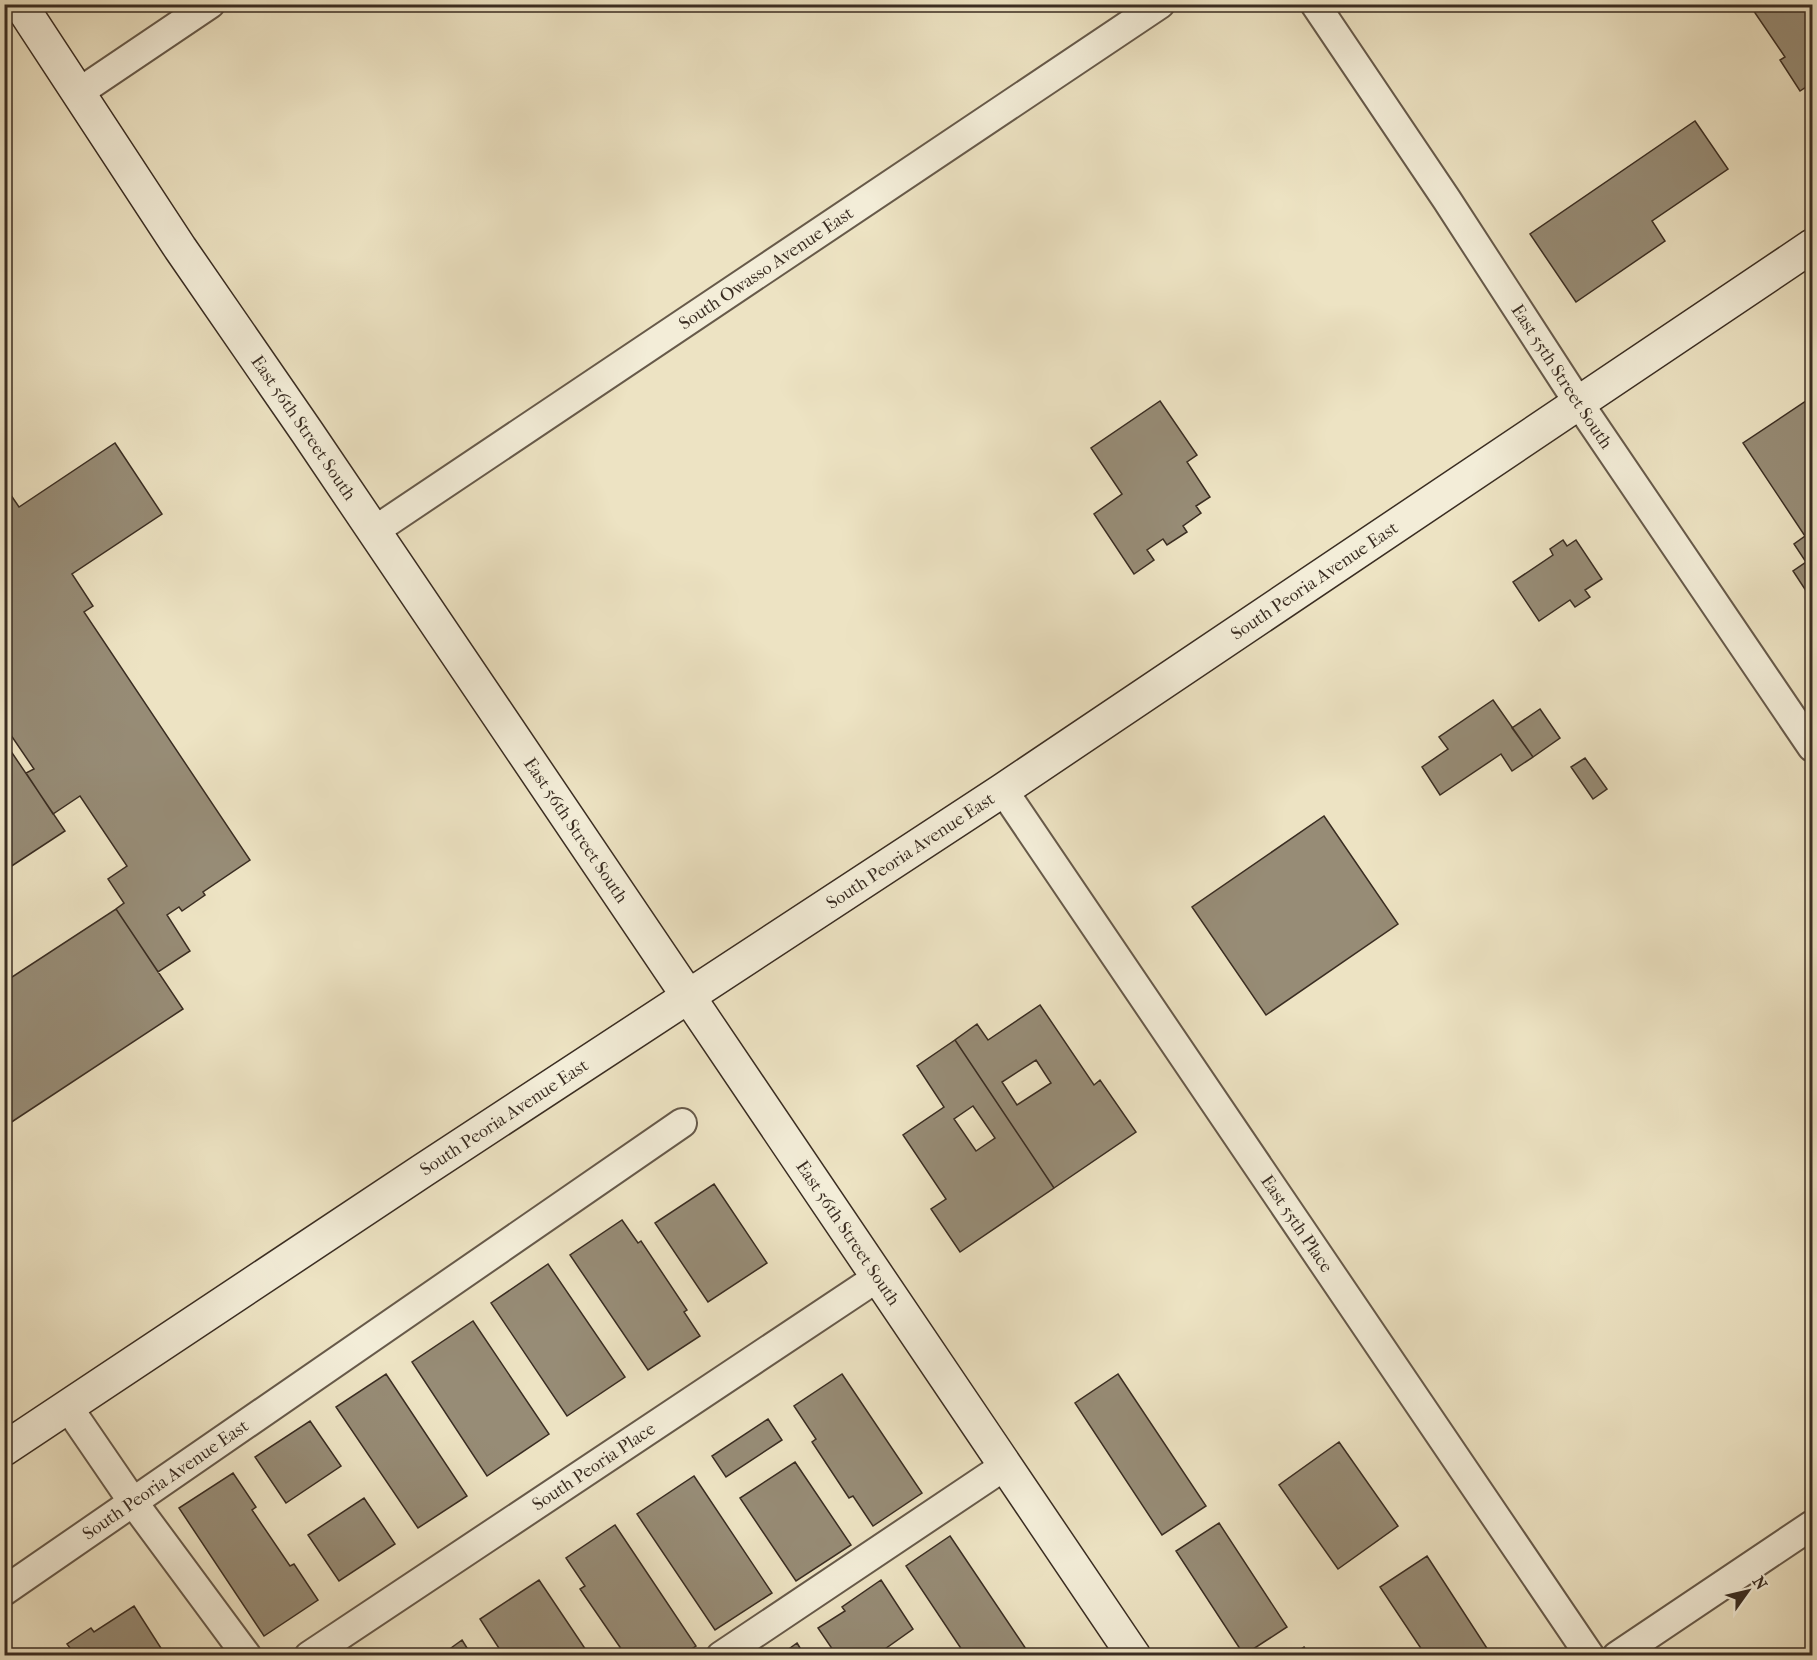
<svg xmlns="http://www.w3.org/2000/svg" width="1817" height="1660" font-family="'IM FELL French Canon',serif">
<rect width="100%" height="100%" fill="#ede3c3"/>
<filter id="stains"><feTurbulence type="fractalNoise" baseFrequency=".00333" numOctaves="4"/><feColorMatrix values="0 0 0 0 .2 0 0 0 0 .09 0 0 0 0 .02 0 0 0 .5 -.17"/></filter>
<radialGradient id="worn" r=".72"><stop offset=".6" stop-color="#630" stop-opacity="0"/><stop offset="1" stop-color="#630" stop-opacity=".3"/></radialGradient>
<!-- building -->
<path fill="#978c76" stroke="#3a2d22" stroke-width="1.5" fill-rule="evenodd" d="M1749,4h63v79l-12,8 -20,-31 5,-3z
M1695,121l33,48 -76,52 13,20 -89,61 -46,-68z
M1812,397v203l-19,-29 13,-9 -12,-18 11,-8 -62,-93z
M1160,401l37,54 -10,7 23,35 -14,9 5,7 -18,13 4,6 -20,13 -4,-6 -16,11 7,10 -20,14 -40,-60 28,-20 -31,-46z
M115,443l47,71 -90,60 21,32 -9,6 166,248 -47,32 2,3 -23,16 -3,-4 -12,8 23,36 -32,21 -42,-63 8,-6 -16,-24 19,-13 -47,-70 -27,18 -27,-41 8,-4 -30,-44v-240l15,22z
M1563,540l4,6 9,-6 26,39 -17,11 5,7 -15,10 -5,-7 -31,21 -26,-39 40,-27 -3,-6z
M1493,700l40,57 -21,14 -11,-17 -61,41 -18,-28 26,-18 -9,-12z
M1540,709l20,29 -27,19 -21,-29z
M4,741l61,90 -61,40z
M1585,758l22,31 -14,10 -22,-32z
M1324,816l74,108 -132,91 -74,-108z
M116,909l67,100 -179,118v-148l2,2z
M1040,1005l54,80 6,-5 36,52 -82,56 -99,-148 22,-16 11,16zM1036,1060l15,23 -34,22 -15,-23z
M955,1040l99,148 -94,64 -29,-43 15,-10 -43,-64 41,-28 -27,-41zM973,1106l22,32 -19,13 -22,-32z
M714,1184l53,79 -59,39 -53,-79z
M622,1220l16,23 3,-2 46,69 -3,2 16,24 -52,34 -78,-115z
M548,1264l77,113 -58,39 -76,-113z
M473,1321l76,113 -62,42 -75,-114z
M386,1374l81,122 -49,32 -82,-121z
M842,1374l80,119 -49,33 -20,-30 -4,2 -37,-56 4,-3 -22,-33z
M1118,1374l88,132 -44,29 -87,-132z
M768,1419l14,21 -56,37 -14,-21z
M310,1421l31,45 -55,37 -31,-46z
M1339,1442l59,84 -60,43 -59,-84z
M795,1462l56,83 -55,36 -56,-83z
M233,1473l23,34 -4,3 38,56 4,-2 24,36 -54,36 -85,-128z
M694,1476l78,117 -57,37 -78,-116z
M364,1498l31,46 -56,37 -31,-46z
M1219,1523l68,104 -43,28 -68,-104z
M615,1525l81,121 -15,10h-50l-4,-6 -3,3 -44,-64 5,-3 -19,-28z
M950,1536l80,119 -1,1h-63l-60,-90z
M1427,1556l65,100h-66l-46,-69z
M539,1580l51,76h-86l-24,-37z
M881,1580l32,49 -38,27h-38l-19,-28 27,-17 -3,-4z
M134,1606l32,50h-107l11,-8 -3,-4 24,-16 3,4z
M462,1640l10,16h-32z
M797,1643l8,13h-26z
M1304,1647l6,9h-19z"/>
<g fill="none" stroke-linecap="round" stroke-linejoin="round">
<!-- street casing -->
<g stroke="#675a4a" stroke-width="32">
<g id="street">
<path id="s1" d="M1315,4l132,196 131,202 234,345"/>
<path d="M78,93l132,-89"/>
<path id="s2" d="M374,531l786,-527"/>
<path id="s3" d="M1003,790l587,866"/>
<path d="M68,1407l65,95 114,154"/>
<path id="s4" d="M4,1591l678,-468"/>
<path id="s5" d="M309,1656l569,-379"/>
<path d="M721,1656l285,-191"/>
<path d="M1617,1656l195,-131"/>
</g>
</g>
<!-- secondary casing -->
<g stroke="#3a2d22" stroke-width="36">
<g id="secondary">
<path id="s6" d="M20,4l160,244 127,184 827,1224"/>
<path id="s7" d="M4,1449l418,-278 581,-381 809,-544"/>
</g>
</g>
<!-- street -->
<use href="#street" stroke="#f3edd8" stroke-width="28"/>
<!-- secondary -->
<use href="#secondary" stroke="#f3edd8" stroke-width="33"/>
</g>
<g text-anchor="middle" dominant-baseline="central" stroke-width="5" stroke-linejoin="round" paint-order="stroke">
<!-- street labels -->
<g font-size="18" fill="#3a2d22" stroke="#f3edd8">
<text stroke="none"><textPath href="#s2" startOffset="472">South Owasso Avenue East</textPath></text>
<text stroke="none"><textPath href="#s1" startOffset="447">East 55th Street South</textPath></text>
<text stroke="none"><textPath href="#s6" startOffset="510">East 56th Street South</textPath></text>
<text stroke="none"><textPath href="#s7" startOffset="1572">South Peoria Avenue East</textPath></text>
<text stroke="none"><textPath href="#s6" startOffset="996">East 56th Street South</textPath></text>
<text stroke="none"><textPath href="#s7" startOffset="1086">South Peoria Avenue East</textPath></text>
<text stroke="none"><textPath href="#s7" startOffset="600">South Peoria Avenue East</textPath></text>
<text stroke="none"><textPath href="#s3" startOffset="524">East 55th Place</textPath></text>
<text stroke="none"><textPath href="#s6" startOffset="1482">East 56th Street South</textPath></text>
<text stroke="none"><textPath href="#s5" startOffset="342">South Peoria Place</textPath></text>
<text stroke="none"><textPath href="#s4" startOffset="196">South Peoria Avenue East</textPath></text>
</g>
</g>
<!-- margin -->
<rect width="1817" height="1660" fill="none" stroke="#ede3c3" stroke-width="24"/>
<rect x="6" y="6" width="1805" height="1648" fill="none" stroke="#3a2d22" stroke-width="3"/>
<rect x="12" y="12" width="1793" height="1636" fill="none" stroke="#3a2d22" stroke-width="1.5"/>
<!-- north arrow -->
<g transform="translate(1748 1591) rotate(56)" stroke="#f3edd8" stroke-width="4.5" paint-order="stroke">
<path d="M0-4.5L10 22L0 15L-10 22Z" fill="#3a2d22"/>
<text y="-9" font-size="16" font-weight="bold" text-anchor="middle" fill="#3a2d22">N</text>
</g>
<rect width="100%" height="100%" filter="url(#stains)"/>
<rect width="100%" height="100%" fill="url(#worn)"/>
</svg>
